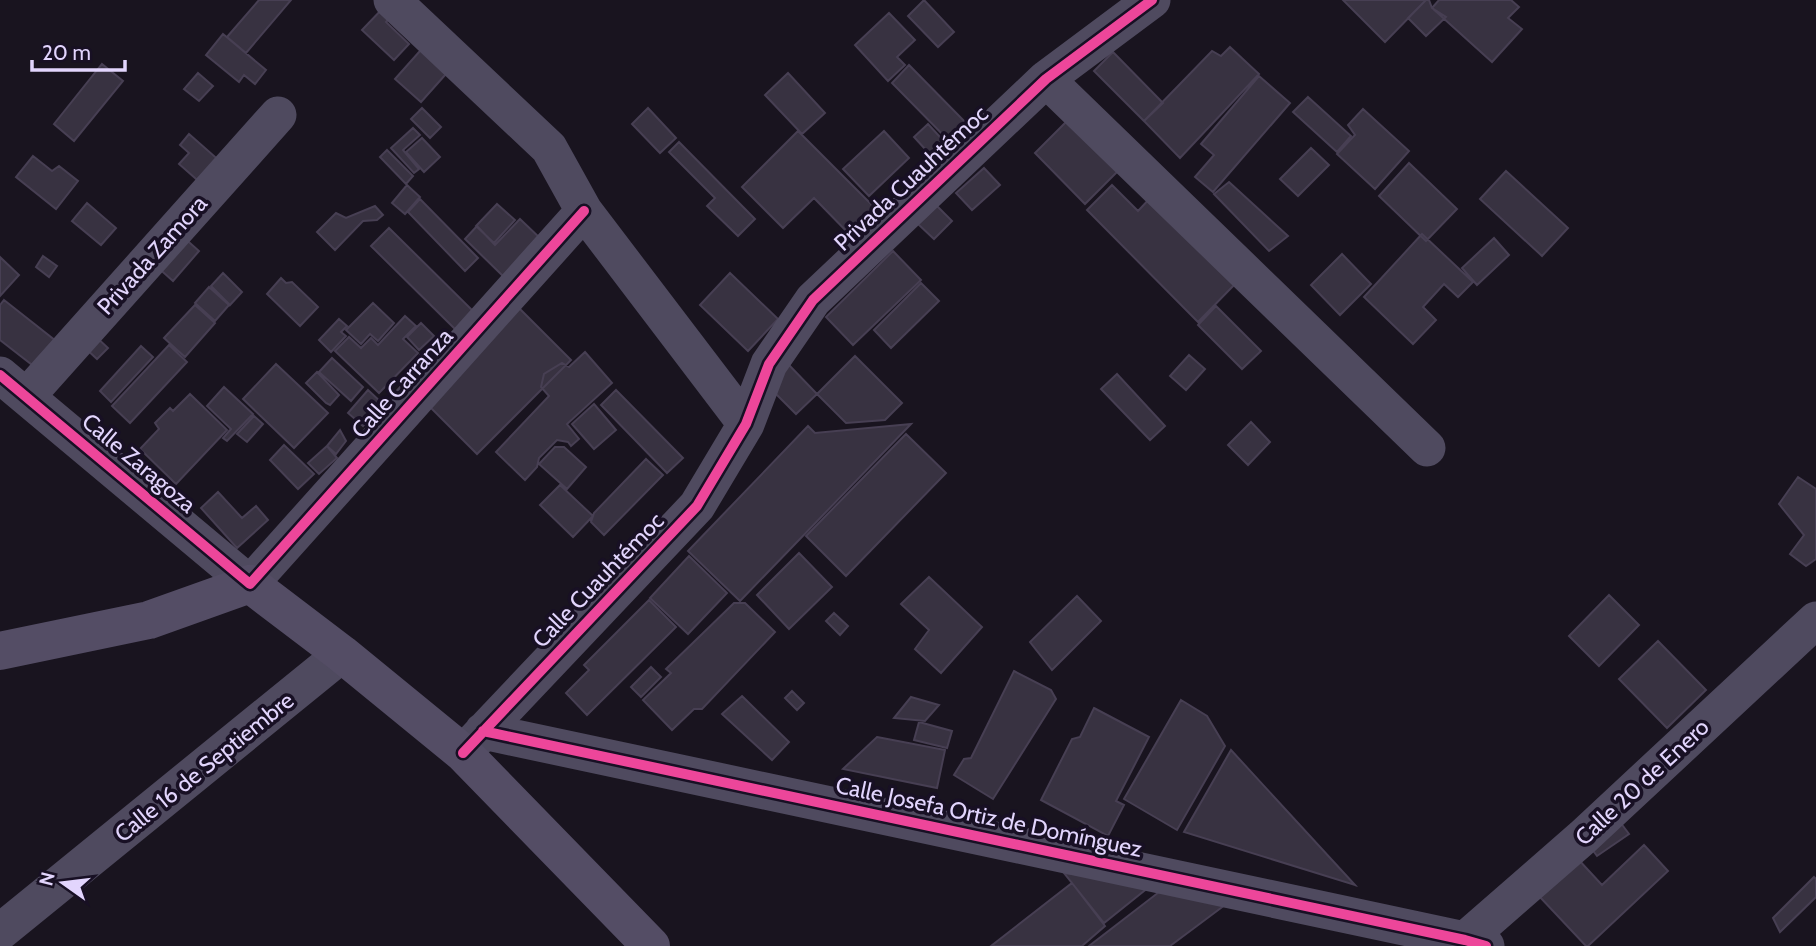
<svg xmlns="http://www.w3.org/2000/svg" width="1816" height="946" font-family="Cabin,sans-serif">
<rect width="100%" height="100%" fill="#19141f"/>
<!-- building -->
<path fill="#383241" stroke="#473f53" stroke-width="2" d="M259,0h32l-45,53 -19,-16z
M924,0l30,32 -16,15 -30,-31z
M1343,0h83l-41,42z
M1426,0h3l3,8 14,9 -20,19 -18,-18z
M1439,0h72l8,7 -11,11 14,11 -30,33 -60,-54z
M386,5l8,8 -8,9 23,22 -15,16 -32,-30z
M889,13l26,27 -18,17 8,8 -17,16 -33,-36z
M223,34l43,36 -11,14 -11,-9 -5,7 -33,-27z
M428,42l26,23 -33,37 -26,-23z
M1230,47l29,27 -79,84 -36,-37 68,-70 9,5z
M1113,52l50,51 -19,18 -50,-50z
M102,64l21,17 -49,60 -20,-17z
M909,65l63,64 -17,18 -63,-64z
M198,73l15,13 -14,15 -15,-12z
M788,73l37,40 -23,21 -37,-39z
M1259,76l31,27 -77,89 -18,-15 19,-22 -13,-11z
M1308,97l43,39 -14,16 -44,-40z
M422,108l19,19 -11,11 -19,-19z
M648,108l28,30 -16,15 -28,-29z
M1363,109l46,42 -34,38 -38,-35 18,-19 -7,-10z
M1074,114l50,51 -39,39 -50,-51z
M928,124l23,25 -14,13 -23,-25z
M413,128l7,7 -17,15 16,19 -5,4 -23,-25z
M798,131l83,83 -26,26 -41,-42 -31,30 -41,-41z
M884,131l25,27 -40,38 -26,-27z
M189,134l33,29 -19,22 -24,-21 10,-11 -9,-8z
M422,138l18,19 -16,15 -18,-20z
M679,142l76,77 -17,17 -31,-30 8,-8 -46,-46z
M1311,148l18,17 -31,31 -18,-17z
M387,150l26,26 -7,8 -26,-27z
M33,156l19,15 7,-5 19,15 -22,28 -40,-32z
M1409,163l48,46 -31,32 -47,-45z
M984,168l16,17 -28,25 -16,-17z
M1506,171l62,57 -26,28 -62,-57z
M1229,182l59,54 -19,15 -55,-57z
M407,185l13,12 -15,17 -13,-11z
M1112,185l26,26 15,-16 86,85 -41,42 -111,-112z
M420,199l58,59 -13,13 -57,-59z
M87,203l29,25 -15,17 -29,-24z
M497,204l18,16 -21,23 -18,-17z
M375,206l8,9 -6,5 -14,1 -28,29 -18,-18 19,-19 10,5z
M937,206l15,15 -18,18 -16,-15z
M520,219l22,21 -37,38 -40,-39 12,-13 18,19z
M389,228l86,85 -18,18 -86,-85z
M1422,234l51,48 -15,15 -14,-13 -21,23 13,13 -23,24 -49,-47z
M181,235l18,16 -26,30 -18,-16z
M1494,238l15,17 -32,30 -15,-17z
M893,251l28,29 -68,65 -27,-28z
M1342,254l29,30 -31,31 -29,-30z
M43,256l14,10 -8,11 -13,-10z
M0,257l19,18 -19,21z
M223,273l19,19 -12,13 -19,-19z
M730,273l48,46 -30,32 -48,-46z
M281,278l5,5 6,-1 26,25 -18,19 -33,-32z
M921,283l18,18 -48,47 -17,-18z
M209,287l20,18 -14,16 -20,-18z
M4,300l57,45 -21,26 -40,-31v-35z
M373,303l21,20 -16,18 -8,-7 -9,10 -15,-14z
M195,305l20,18 -30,34 -21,-19z
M516,305l55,55 -94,94 -54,-54z
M1216,306l45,45 -19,18 -44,-44z
M405,316l11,10 -13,13 15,14 -39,40 -44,-42 14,-14 12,11 10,-10 7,7z
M339,319l8,7 -6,6 5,4 -15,16 -12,-12z
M421,323l13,13 -15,14 -12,-13z
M94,335l14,13 -11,11 -14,-13z
M438,338l1,10 -53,81 -13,-12 48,-53 -2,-8z
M169,345l18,17 -57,61 -18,-17z
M141,346l12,11 -42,45 -11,-11z
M585,352l27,31 -45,41 12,15 -8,7 -3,-4 -11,-2 -18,18 -2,9 -12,13 -29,-28 53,-56 -8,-9 3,-13 18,-11 7,4z
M1189,355l16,14 -19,21 -16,-14z
M855,356l47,47 -17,17 -39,3 -29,-29z
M332,358l31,29 -12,14 -32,-29z
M276,364l52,49 -34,35 -51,-49z
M788,364l29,30 -21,20 -29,-29z
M317,372l22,23 -9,10 -4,-2 -20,-20z
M1117,374l48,52 -15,14 -49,-51z
M224,387l29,27 -26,27 -4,-3 8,-9 -24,-23z
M368,390l14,13 -19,23 -15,-13z
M616,390l67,68 -16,15 -66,-68z
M190,394l37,36 -51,54 -36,-35 19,-20 -4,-6 15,-15 3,3z
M594,404l22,26 -22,19 -22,-25z
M254,416l9,8 -16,18 -10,-8z
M1251,422l19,20 -22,23 -20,-20z
M911,424l-171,177 -52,-50 120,-125 7,7z
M340,430l6,11 -10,13 -9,-8z
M906,434l40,39 -100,103 -40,-40z
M284,445l30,29 -16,15 -28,-29z
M327,446l10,12 -18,16 -11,-11z
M555,447h9l22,20 -19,22 -28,-25z
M646,459l17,16 -59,60 -13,-13 3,-9z
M1798,477l18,12v70l-10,7 -16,-12 14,-19 -25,-31z
M560,485l33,31 -20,21 -33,-32z
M218,492l24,26 14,-12 12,14 -31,28 -36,-40z
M799,553l33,34 -43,42 -32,-34z
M689,556l38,37 -39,41 -38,-36z
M929,577l53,50 -41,46 -26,-24 14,-19 -28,-26z
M1609,595l30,30 -40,41 -30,-30z
M1077,596l24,25 -49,49 -22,-28z
M649,600l27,27 -89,88 -21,-22 23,-23 -5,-5z
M734,603h11l30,29 -73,77h-8l-22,21 -29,-30 28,-27 -5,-4z
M834,613l14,13 -8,9 -14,-14z
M1658,641l48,49 -39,38 -48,-49z
M651,667l10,10 -20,20 -10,-10z
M1014,671l37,19 5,9 -63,100 -39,-24 10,-16 7,-1z
M792,691l12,12 -7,7 -12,-12z
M742,696l47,46 -17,18 -50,-46z
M911,697l28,8 -14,16 -31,-3z
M1181,700l26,16 18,30 -48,84 -53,-31z
M1094,708l55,29 -33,64 8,4 -16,31 -67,-36 31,-61 8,-2z
M919,722l33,9 -5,17 -33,-8z
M877,737l68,13 -8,38 -94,-19z
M1231,750l124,135 -171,-53z
M1614,814l15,20 -32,22 -14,-19z
M1644,845l24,26 -80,75h-2l-48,-51 39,-37 25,27z
M1064,873l90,10 -50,40z
M1814,877l2,2v18l-36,35 -7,-14z
M1172,882l61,17 -63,47h-81z
M1072,883l33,43 -23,20h-91z"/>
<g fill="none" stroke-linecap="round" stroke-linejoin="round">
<!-- street -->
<path stroke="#4f4a5f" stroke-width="37" d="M392,0l157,148 35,63 162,213
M1046,79l381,369
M0,375l250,209 334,-373
M27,396l251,-281
M483,731l982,209 21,6
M463,753l234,-247 49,-82 23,-60 44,-64 233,-221 106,-79
M0,932l342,-278
M1465,940l118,-103 233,-217"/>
<!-- secondary -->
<path stroke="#544d65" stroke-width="38" d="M0,651l149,-31 101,-36 92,70 121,99 188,193"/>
<!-- cycleway casing -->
<g stroke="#181024" stroke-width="15">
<path id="cycleway" d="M0,375l250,209 334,-373
M483,731l982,209 21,6
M463,753l234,-247 49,-82 23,-60 44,-64 233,-221 106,-79"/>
</g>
<!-- cycleway -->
<use href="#cycleway" stroke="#ed469a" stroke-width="10"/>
</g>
<g text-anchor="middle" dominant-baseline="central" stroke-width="7" stroke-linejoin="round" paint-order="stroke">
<!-- street labels -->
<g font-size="23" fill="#e2d5fd" stroke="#181024">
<text transform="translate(911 178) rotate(-43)">Privada Cuauhtémoc</text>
<text transform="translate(152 255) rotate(-48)">Privada Zamora</text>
<text transform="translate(402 383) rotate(-48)">Calle Carranza</text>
<text transform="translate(139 463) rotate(40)">Calle Zaragoza</text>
<text transform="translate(598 580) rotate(-46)">Calle Cuauhtémoc</text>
<text transform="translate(204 767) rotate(-39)">Calle 16 de Septiembre</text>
<text transform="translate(1642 782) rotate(-43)">Calle 20 de Enero</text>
<text transform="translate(989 817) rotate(12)">Calle Josefa Ortiz de Domínguez</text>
</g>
</g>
<!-- north arrow -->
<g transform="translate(63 883) rotate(284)" stroke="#181024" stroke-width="5" paint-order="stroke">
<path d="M0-5L12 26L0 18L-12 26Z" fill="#e2d5fd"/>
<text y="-10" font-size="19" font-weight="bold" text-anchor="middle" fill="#e2d5fd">N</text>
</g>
<!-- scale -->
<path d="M32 60v10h93v-10" fill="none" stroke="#e2d5fd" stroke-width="3.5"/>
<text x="42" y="60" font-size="21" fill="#e2d5fd" stroke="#181024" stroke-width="5" paint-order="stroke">20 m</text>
</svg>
